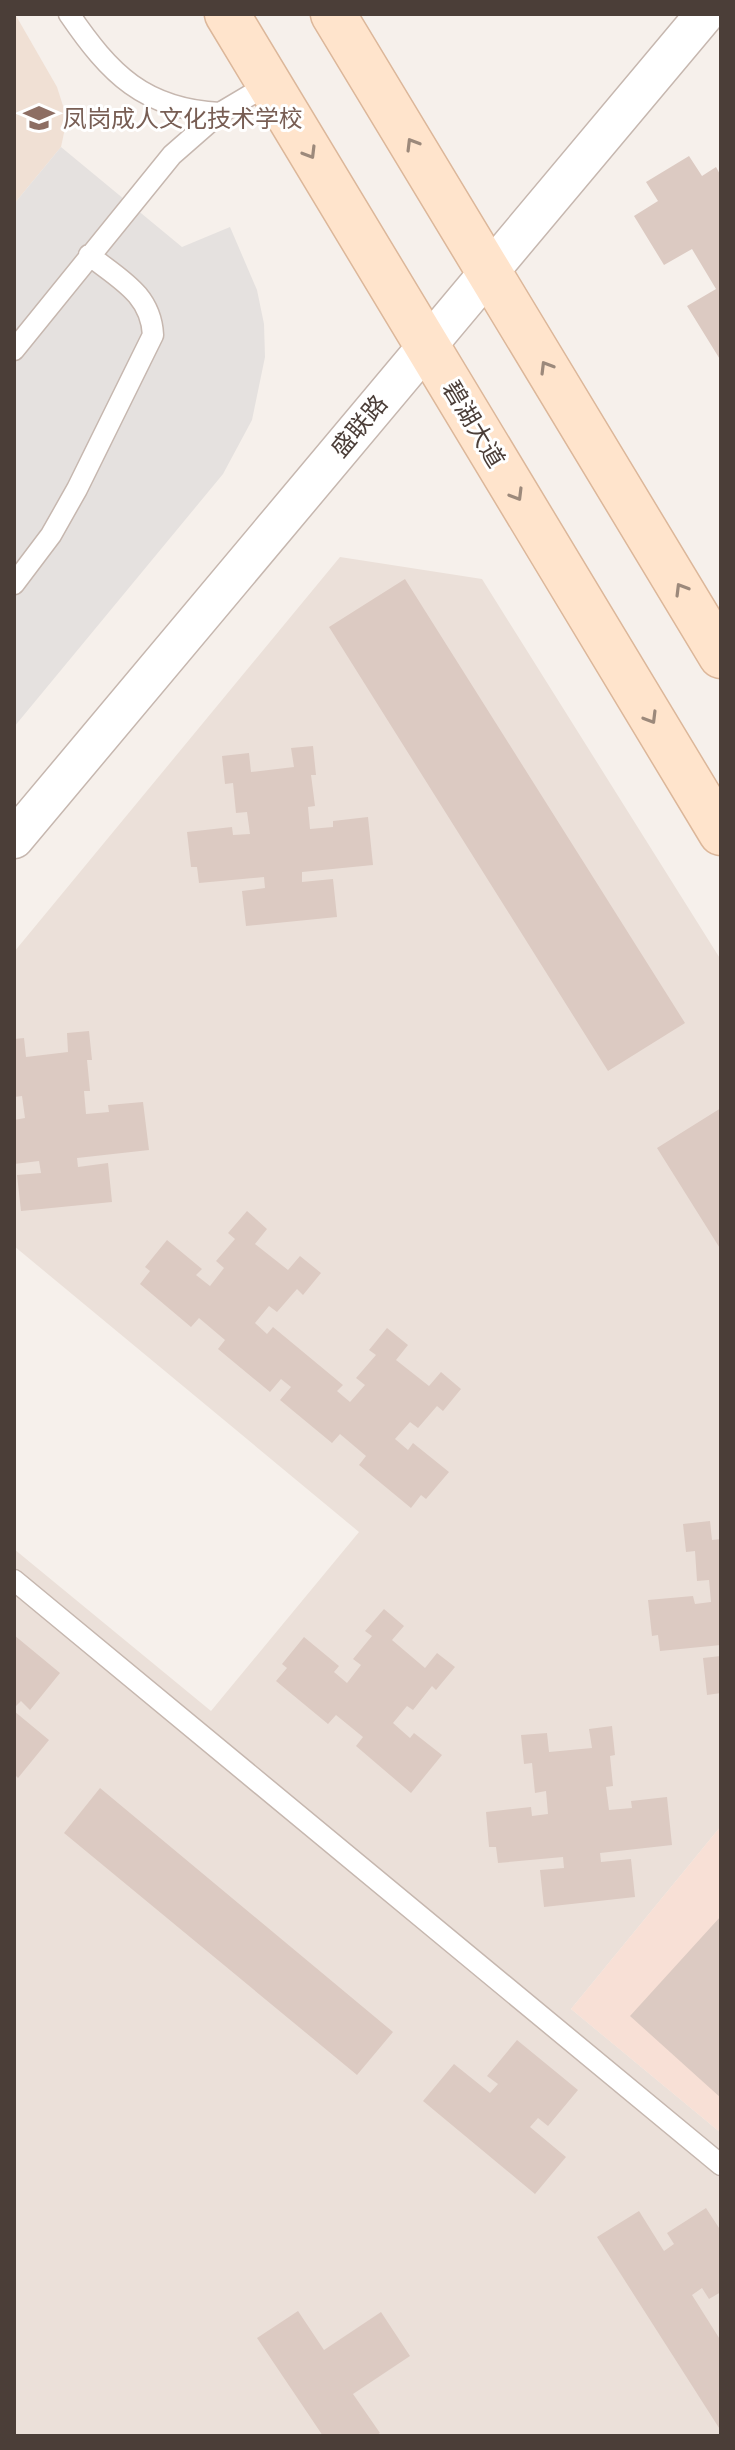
<svg xmlns="http://www.w3.org/2000/svg" width="735" height="2450" font-family="Arial,'Noto Sans SC',sans-serif">
<rect width="100%" height="100%" fill="#f6f0eb"/>
<!-- residential -->
<path fill="#ebe0d9" d="M340,557l142,22 239,381v866l-150,183 150,124v303h-707v-887l197,162 148,-179 -345,-286v-294z"/>
<!-- commercial -->
<path fill="#f8e0d6" d="M721,1826v307l-150,-124z"/>
<!-- education -->
<path fill="#f0e0d4" d="M15,14l42,73 7,22 1,19 -4,19 -47,57z"/>
<!-- parking -->
<path fill="#e5e1df" d="M61,147l121,100 48,-20 27,63 7,34 1,33 -13,63 -29,54 -209,253v-523z"/>
<!-- building -->
<path fill="#dccac2" d="M689,156l13,20 14,-9 5,9v185l-34,-55 29,-17 -24,-40 -28,16 -30,-49 24,-15 -12,-19z
M405,579l280,444 -77,48 -279,-444z
M313,746l3,29h-5l4,31 -7,1 2,22 23,-2v-6l35,-4 5,48 -71,7v10l31,-3 4,38 -91,9 -4,-35 23,-3 -1,-11 -65,6 -2,-16h-6l-4,-35 45,-5 1,8 17,-1 -3,-22 -11,1 -3,-30 -8,1 -3,-28 27,-3 2,19 43,-5 -3,-19z
M89,1031l3,29h-5l3,31h-6l2,23 23,-2 -1,-7 35,-3 6,48 -72,8 1,9 30,-4 4,39 -91,9 -4,-36 24,-2 -2,-12 -25,3v-44l11,-2 -3,-22 -8,1v-58l10,-1 2,19 42,-5 -1,-19z
M721,1108v142l-64,-102z
M247,1211l20,18 -12,15 33,26 12,-14 21,17 -18,22 -6,-6 -20,23 -8,-6 -14,17 12,11 6,-7 70,58 -6,6 13,11 15,-17 -9,-7 20,-23 -7,-5 18,-22 21,17 -12,15 33,26 12,-14 20,17 -18,22 -6,-5 -19,22 -8,-6 -15,17 13,11 5,-7 36,29 -23,27 -5,-4 -10,13 -52,-43 7,-9 -26,-22 -8,9 -52,-43 11,-13 -10,-8 -11,13 -52,-43 7,-9 -26,-22 -8,9 -51,-43 10,-13 -5,-4 22,-27 35,29 -6,6 14,11 14,-18 -8,-7 19,-22 -7,-6z
M710,1521l2,19 9,-1v106l-61,6 -2,-16 -6,1 -4,-36 45,-4 2,8 16,-2 -2,-22 -12,1 -2,-30 -9,1 -3,-28z
M384,1609l20,17 -12,14 33,28 12,-15 18,14 -19,23 -4,-4 -19,24 -6,-4 -14,17 17,15 4,-5 28,22 -31,38 -55,-47 7,-9 -27,-22 -8,9 -52,-43 11,-13 -5,-4 22,-27 35,29 -5,6 13,11 14,-18 -8,-6 19,-23 -7,-5z
M14,1635l46,38 -30,37 -9,-9 -7,7z
M721,1656v37l-14,2 -4,-37z
M14,1711l35,29 -31,38 -4,-4z
M612,1726l3,29 -5,1 3,30 -7,1 3,23 23,-2 -1,-7 36,-4 5,48 -72,8 1,9 30,-3 4,38 -91,10 -4,-37 24,-2 -1,-11 -65,6 -2,-16h-7l-3,-35 45,-5 1,9 16,-2 -2,-23 -11,2 -3,-30 -8,1 -3,-29 26,-2 2,19 43,-4 -3,-19z
M100,1788l293,244 -36,43 -293,-242z
M721,1916v182l-91,-82z
M517,2040l61,50 -30,36 -10,-8 -8,9 36,30 -31,37 -112,-93 31,-37 36,29 8,-9 -11,-8z
M706,2208l15,23v61l-12,7 -7,-11 -10,7 29,46v90l-124,-194 42,-26 25,40 10,-7 -7,-11z
M298,2311l26,39 57,-38 29,44 -57,38 27,39 -5,3h-52l-66,-98z"/>
<g fill="none" stroke-linecap="round" stroke-linejoin="round">
<!-- lane casing -->
<g stroke="#c6b7af" stroke-width="23">
<path id="lane" d="M69,14c41,60 75,95 151,99
M14,350l158,-195 48,-42 49,-29
M14,584l37,-49 26,-46 76,-154c-2,-41 -34,-56 -64,-80
M14,1580l707,585"/>
</g>
<!-- street casing -->
<g stroke="#c6b7af" stroke-width="41">
<path id="street" d="M14,839l691,-825"/>
</g>
<!-- secondary casing -->
<g stroke="#dcb79a" stroke-width="47">
<path id="secondary" d="M227,14l494,819
M333,14l388,642"/>
</g>
<!-- lane -->
<use href="#lane" stroke="#fff" stroke-width="20"/>
<!-- street -->
<use href="#street" stroke="#fff" stroke-width="38"/>
<!-- secondary -->
<use href="#secondary" stroke="#ffe4cc" stroke-width="44"/>
</g>
<!-- one-way arrows -->
<defs><path id="oneway-chevron" d="M-2-3.5L2.5 0L-2 3.5" fill="none" stroke-width="1.6" stroke-linecap="round" stroke-linejoin="round" transform="scale(2)"/></defs>
<g stroke="#9c897b">
<use href="#oneway-chevron" transform="translate(412 144) rotate(-121)"/>
<use href="#oneway-chevron" transform="translate(310 153) rotate(59)"/>
<use href="#oneway-chevron" transform="translate(546 367) rotate(-121)"/>
<use href="#oneway-chevron" transform="translate(517 495) rotate(59)"/>
<use href="#oneway-chevron" transform="translate(681 589) rotate(-121)"/>
<use href="#oneway-chevron" transform="translate(651 718) rotate(59)"/>
</g>
<!-- icons -->
<defs>
<g id="school-bare" transform="scale(2.4)"><path d="M0-5L7-2L0 1L-7-2ZM-4 1L0 2.5L4 1V4Q0 6-4 4Z" fill="#8d6e63" stroke="#fff" stroke-width="2.5" paint-order="stroke"/></g>
</defs>
<g fill-rule="evenodd">
<use href="#school-bare" x="39" y="118"/>
</g>
<g text-anchor="middle" dominant-baseline="central" stroke-width="6" stroke-linejoin="round" paint-order="stroke">
<!-- education labels -->
<g font-size="24" fill="#785e54" stroke="#fff" text-anchor="start">
<text x="63" y="118">凤岗成人文化技术学校</text>
</g>
<!-- street labels -->
<g font-size="24" fill="#4b3e38" stroke="#fff">
<text transform="translate(474 424) rotate(59)">碧湖大道</text>
<text transform="translate(359 426) rotate(-50)">盛联路</text>
</g>
</g>
<!-- border -->
<rect width="735" height="2450" fill="none" stroke="#4b3e38" stroke-width="32"/>
</svg>
